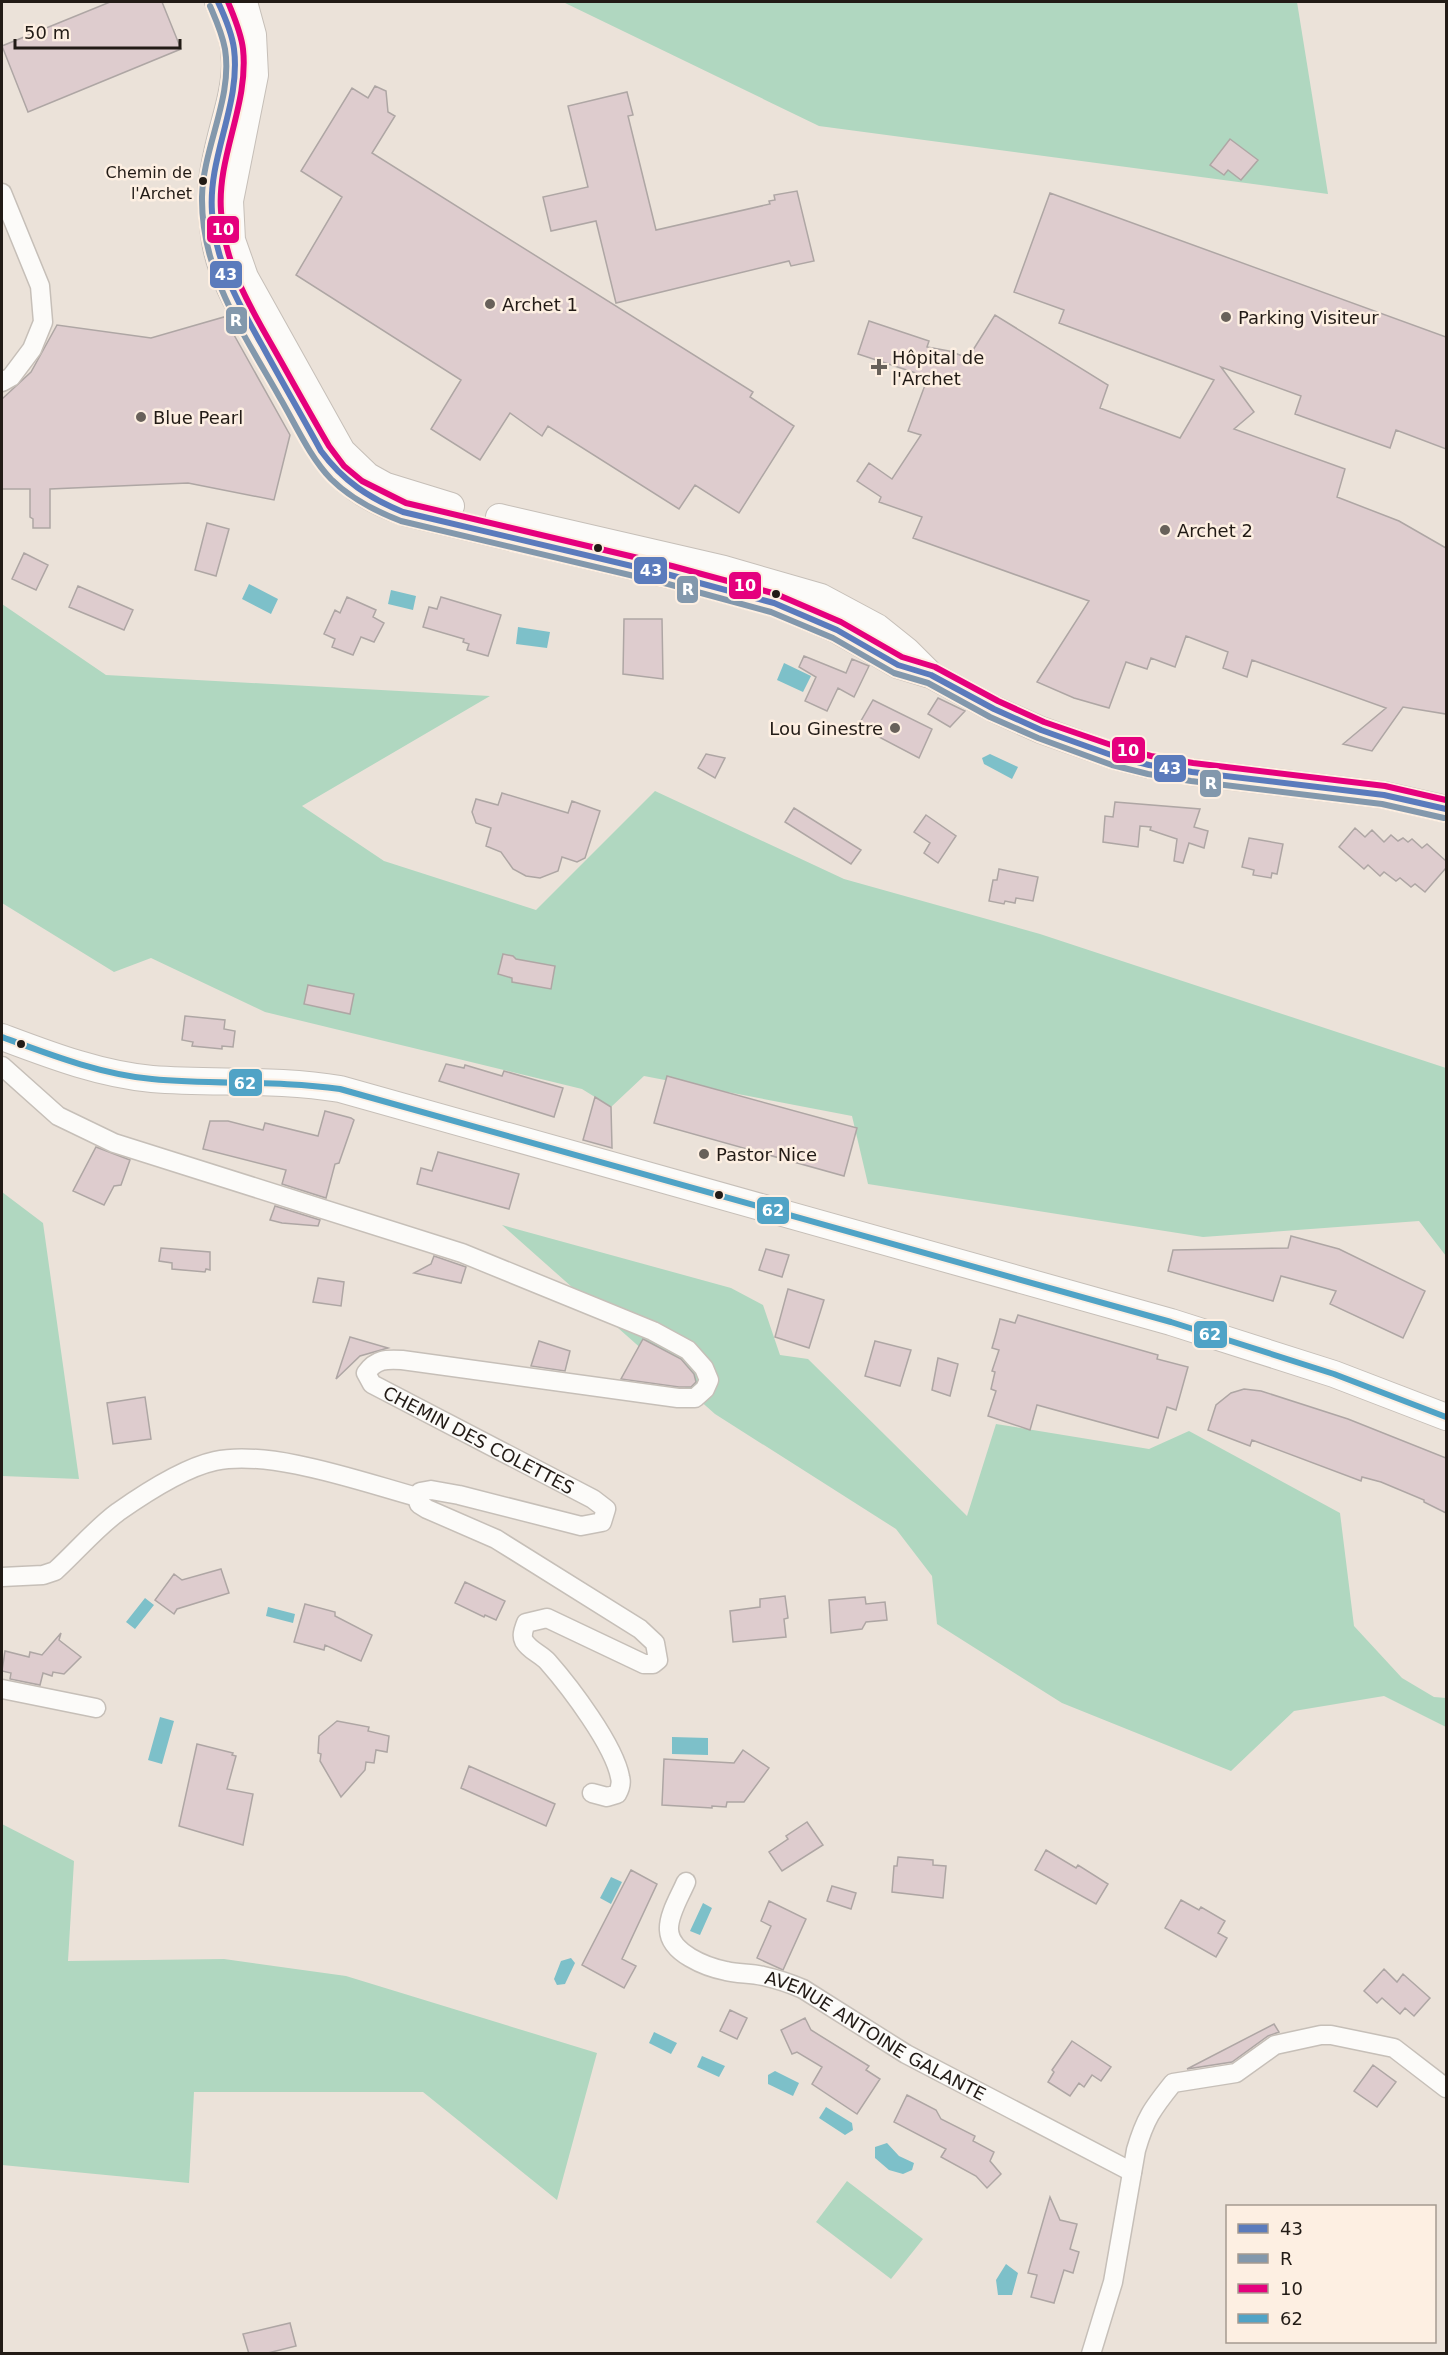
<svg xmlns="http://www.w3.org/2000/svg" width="1448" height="2355" font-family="'DejaVu Sans',sans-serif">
<rect width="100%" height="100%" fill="#ebe2d9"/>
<!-- green -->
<path fill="#b0d7c0" d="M563,2h734l31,192 -509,-68z
M2,604l104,71 384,21 -188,110 82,55 152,49 119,-119 189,88 196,55 406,134v188l-27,-35 -216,16 -335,-53 -16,-68 -208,-40 -33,31 -29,-18 -317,-77 -114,-54 -37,14 -112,-69z
M2,1192l41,31 36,256 -77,-3z
M502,1225l229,63 32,17 17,50 28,4 159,157 29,-92 153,25 40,-18 151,82 14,113 48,52 32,19 12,1v29l-62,-31 -90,15 -63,60 -169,-68 -125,-79 -5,-48 -36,-47 -181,-115z
M2,1824l72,37 -6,100 156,-2 122,17 251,77 -40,147 -134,-108h-229l-5,91 -187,-18z
M847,2181l76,58 -32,40 -75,-57z"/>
<!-- water -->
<path fill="#7dc0c9" d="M249,584l29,15 -7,15 -29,-15z
M391,590l25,6 -3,14 -25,-6z
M518,627l32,5 -3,16 -31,-4z
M784,663l27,13 -8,16 -26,-12z
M990,754l28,13 -6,12 -28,-15 -2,-6z
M145,1598l9,7 -19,24 -9,-7z
M268,1607l27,7 -2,9 -27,-7z
M160,1717l14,4 -12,43 -14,-4z
M672,1737l36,1v17l-36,-1z
M611,1877l11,5 -11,22 -11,-6z
M703,1903l9,5 -12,27 -10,-4z
M571,1958l4,5 -10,21 -8,1 -3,-6 7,-18z
M654,2032l23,11 -6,11 -22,-11z
M702,2056l23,10 -6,11 -22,-10z
M775,2071l24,12 -6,13 -25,-12v-9z
M826,2107l26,16 1,7 -8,5 -26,-17z
M887,2143l12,13 15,7 -2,7 -9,4 -14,-4 -14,-12v-11z
M1006,2264l12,9 -6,22h-14l-2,-15z"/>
<!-- building -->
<path fill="#deccce" stroke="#aea6a4" stroke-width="1.5" d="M110,2h52l19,47 -153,63 -26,-66z
M375,86l11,5 2,21 7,4 -23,37 381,239 -3,5 44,29 -55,87 -44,-28 -16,24 -131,-83 -6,10 -32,-23 -30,47 -49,-31 30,-49 -165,-105 46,-78 -41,-26 51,-83 16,10z
M627,92l6,23 -5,1 28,114 114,-26 -1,-3 6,-1 -1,-5 23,-4 17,70 -23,5 -2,-5 -173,42 -20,-82 -45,10 -8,-34 45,-10 -20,-81z
M1230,139l28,21 -17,20 -13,-10 -4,5 -14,-10z
M1050,193l396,144v112l-50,-19 -6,18 -95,-34 6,-18 -80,-29 33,45 -20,17 111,40 -8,28 62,24 47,27v166l-43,-7 -31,44 -29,-7 43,-36 -134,-48 -5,17 -24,-9 5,-16 -42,-16 -11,31 -24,-9 -4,11 -21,-7 -17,46 -35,-10 -37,-16 52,-81 -176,-63 9,-21 -43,-15 2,-5 -24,-16 12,-18 23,16 29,-44 -13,-4 20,-54 -70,-23 11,-33 60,20 -2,6 22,4 19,7 27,-43 113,70 -8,23 80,30 34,-58 -155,-57 5,-13 -50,-18z
M224,317l66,118 -16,65 -86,-17 -138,6v39h-17v-9l-3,-2v-28h-28v-90l29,-27 26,-47 94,13z
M207,523l22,6 -13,47 -21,-6z
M24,553l24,12 -12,25 -24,-11z
M78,586l55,24 -9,20 -55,-23z
M347,597l29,13 -3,7 11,6 -10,19 -13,-5 -8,18 -21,-8 3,-8 -11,-5 11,-24 5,3z
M441,597l60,18 -13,41 -21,-6 2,-6 -6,-2 1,-3 -41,-12 6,-20 8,2z
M624,619h38l1,60 -40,-5z
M804,656l42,17 6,-14 17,7 -15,31 -16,-9 -11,23 -22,-10 11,-24 -17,-10z
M938,698l27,13 -15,16 -22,-13z
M873,700l59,29 -13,29 -61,-32z
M706,754l19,4 -10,20 -17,-10z
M502,793l66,20 4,-12 28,10 -15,47 -8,4 -15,-5 -4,14 -18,7 -14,-2 -13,-7 -12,-17 -15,-6 5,-18 -15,-5 -4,-11 4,-13 22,6z
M1115,802l85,7 -6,18 14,4 -4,17 -15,-5 -6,20 -9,-2 3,-22 -27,-9 1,-3 -11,-1 -2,21 -35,-5 2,-26 8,1z
M794,808l67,42 -10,14 -66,-42z
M926,815l30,21 -18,27 -14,-10 6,-10 -16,-11z
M1355,828l10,9 7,-7 12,12 7,-7 7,6 5,-3 5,4 4,-3 10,9 5,-4 19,17v7l-21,24 -10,-8 -4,3 -11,-9 -4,3 -12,-9 -4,4 -12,-11 -4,4 -25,-22z
M1249,838l34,6 -6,30 -5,-1 -1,5 -18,-3 1,-5 -12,-3z
M999,869l39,8 -5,24 -17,-3 -1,5 -10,-2 -1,3 -15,-3 4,-21h4z
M503,954l10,2 3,3 39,7 -4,23 -39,-7v-4l-14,-4z
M308,985l46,9 -4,20 -46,-10z
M185,1016l40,4 -1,9 11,2 -2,16 -11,-1v3l-30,-3 1,-4 -11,-2z
M446,1064l18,4 1,-3 37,11 2,-5 59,17 -9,29 -115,-36z
M667,1076l190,52 -13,48 -190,-53z
M595,1097l16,10 1,41 -29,-8z
M325,1111l26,7 3,2 -15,43 -4,1 -9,34 -44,-14 4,-14 -83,-21 7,-28h18l35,9 2,-7 53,13z
M96,1147l34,13 -9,25 -7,1 -10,19 -31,-14z
M438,1152l81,22 -10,35 -92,-25 4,-16 11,3z
M275,1206l45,14 -2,6 -36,-3 -12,-3z
M1291,1236l48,13 86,42 -22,47 -73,-34 6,-13 -55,-15 -8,25 -105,-30 5,-21 115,-2z
M161,1248l49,4v18l-4,-1 -1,3 -33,-3v-6l-13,-2z
M766,1249l23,6 -7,22 -23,-7z
M434,1256l32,11 -5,16 -47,-10 17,-9z
M318,1278l26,4 -3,24 -28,-4z
M788,1289l36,11 -15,48 -34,-11z
M1018,1315l140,40 -1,4 31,8 -12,43 -9,-3 -9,31 -121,-33 -7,25 -42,-14 8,-25 -5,-2 4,-17 -3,-1 7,-21 -7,-2 4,-14 4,-15 15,4z
M350,1337l38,11 -28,8 -24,23z
M643,1339l38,20 13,15 2,8 -5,5h-12l-58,-8z
M539,1341l31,10 -5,20 -34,-5z
M875,1341l36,9 -11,36 -35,-10z
M938,1358l20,6 -8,32 -18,-6z
M1244,1389l17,2 87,28 98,39v55l-22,-11v-2l-43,-18 -19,-5 -1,4 -109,-41 -2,6 -42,-16 8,-25 15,-12z
M145,1397l6,42 -38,5 -6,-41z
M221,1569l8,24 -52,16 -3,5 -19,-14 19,-26 8,6z
M465,1582l40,19 -9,19 -11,-5 -1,2 -29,-14z
M785,1596l3,22 -4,1 2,18 -53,5 -3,-31 30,-4v-8z
M865,1597l1,7 19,-2 2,18 -21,2 -4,7 -31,4 -2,-33z
M305,1604l30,8v4l37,19 -11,26 -36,-16 -1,5 -30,-8z
M61,1633l-2,7 22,17 -17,17 -11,-2 -1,4 -9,-3 -3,12 -30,-6 1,-6 -9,-2 3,-20 24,6 1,-5 12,3z
M337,1721l32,6 -1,4 21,5 -2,16 -11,-2 -2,13 -8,-1 -1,8 -24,27 -21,-36 1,-7 -3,-1 1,-17z
M197,1744l36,9 -1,2 4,1 -9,33 26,5 -10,51 -64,-19z
M743,1750l26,18 -25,34h-17l-1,5 -14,-1v2l-50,-3 2,-46 70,4z
M469,1766l86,38 -9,22 -85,-38z
M807,1822l16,23 -41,26 -13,-19 19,-13 -2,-3z
M1046,1850l30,18 2,-3 30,19 -12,20 -61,-34z
M898,1857l35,3v5l13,1 -3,32 -51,-6 2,-26h3z
M631,1870l26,14 -35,75 14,7 -12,22 -42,-23z
M832,1886l24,7 -5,16 -24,-8z
M1181,1900l18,10 2,-3 24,14 -7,12 9,5 -11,19 -51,-29z
M769,1901l37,18 -23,51 -26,-12 14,-32 -10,-5z
M1384,1969l13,13 6,-8 27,24 -16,18 -9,-8 -5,6 -18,-16 -5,5 -13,-12z
M730,2010l17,8 -10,21 -17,-8z
M805,2018l6,12 58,36 -3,4 14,9 -23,35 -45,-30 10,-17 -25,-15 -5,2 -11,-24z
M1274,2024l5,8 -11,4 -36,26 -45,7z
M1072,2041l39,26 -10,14 -9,-6 -8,12 -5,-4 -9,13 -22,-14 6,-10 -2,-2z
M1373,2065l23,17 -19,25 -23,-16z
M907,2095l29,15 5,9 34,17 -2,5 21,11 -4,9 11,13 -14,14 -11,-12 -35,-19 5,-8 -52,-27z
M1050,2197l10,23 17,4 -7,25 9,3 -6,21 -9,-3 -10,33 -23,-6 6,-22 -9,-2z
M290,2323l6,23 -32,8h-15l-6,-20z"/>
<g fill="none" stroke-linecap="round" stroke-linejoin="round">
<!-- street casing -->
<g stroke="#c6bfb8" stroke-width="21">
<g id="street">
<path d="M2,193l38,93 3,36 -11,27 -21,28 -9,5"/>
<path id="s1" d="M2,1066l56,50 56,27 348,110 191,78 35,19 16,18 5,12 -4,9 -10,9h-17l-276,-38c-16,-1 -26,-1 -36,13l6,11 221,115 13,10 -4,13 -21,4 -122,-31 -28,-5 -11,2 -3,5 2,7 8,5 69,30 144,90 15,14 3,17 -5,4h-9l-97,-46 -21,5c-2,6 -5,12 -2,18 6,10 17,13 24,21 22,25 66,83 72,115 2,7 0,12 -3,17l-10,3 -15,-4"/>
<path d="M2,1577l41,-2 12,-4c21,-19 40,-42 63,-59 27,-19 65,-44 97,-51 55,-12 147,21 202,36"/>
<path d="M2,1689l94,19"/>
<path id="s2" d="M686,1882c-6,14 -18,33 -17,48 1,23 37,37 57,41 12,3 24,2 37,5 14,3 26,7 40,13l103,65 226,118"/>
<path d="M1091,2354l22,-72 23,-132c9,-31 16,-41 37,-67l63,-10 39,-28 46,-10h10l63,13 52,40"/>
</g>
</g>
<!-- secondary casing -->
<g stroke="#c6bfb8" stroke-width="28">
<path id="secondary" d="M218,2c38,68 1,112 -6,180 -2,19 0,40 3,59 6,39 29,74 48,107 19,35 39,69 58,103 21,32 47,48 82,61l267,63 104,28 63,27 61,35 33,10 63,34 47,21 73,26 35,9 43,7 192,23 62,14
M244,2l9,33 2,40 -25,126 2,39 13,37 97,174 26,25 18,10 65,20
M499,517l225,52 97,28 56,30 30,24 21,21
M2,1037c48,18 97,37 150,42 62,5 125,-1 188,10l831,233 163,52 112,43"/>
</g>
<!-- street -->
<use href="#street" stroke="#fcfbf9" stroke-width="18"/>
<!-- secondary -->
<use href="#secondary" stroke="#fcfbf9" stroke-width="26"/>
<!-- bus-1 casing -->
<g stroke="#fdefe2" stroke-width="10">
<path id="bus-1" d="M218,2c7,15 14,31 16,47 7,55 -26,107 -22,163 3,51 26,91 51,135 19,35 39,69 58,104 22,30 48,47 82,61l267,63 104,28 63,27 61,35 33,10 63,34 47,21 73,26 35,9 43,7 192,23 62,14"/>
</g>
<!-- bus-2 casing -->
<g stroke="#fdefe2" stroke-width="10">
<path id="bus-2" d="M210,6c6,14 12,27 15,43 8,49 -22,98 -23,148 -1,76 42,137 78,201 16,27 29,58 51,81 20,20 44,32 70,42l267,63 103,28 62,26 61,35 34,10 62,34 48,21 74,27 36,9 43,7 191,23 62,14"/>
</g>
<!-- bus-3 casing -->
<g stroke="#fdefe2" stroke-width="10">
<path id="bus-3" d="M228,2c6,15 13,30 15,47 6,55 -26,107 -22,162 3,50 25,89 49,131 20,35 39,70 59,104l15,20 18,15 44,22 266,63 104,28 65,28 61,35 33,10 63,34 46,21 73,25 34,9 42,7 192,23 61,14"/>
</g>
<!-- bus-4 casing -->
<g stroke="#fdefe2" stroke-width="10">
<path id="bus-4" d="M2,1037c49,18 98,37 150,42 63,6 125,1 188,10l831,233 163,52 112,43"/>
</g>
<!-- bus-1 -->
<use href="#bus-1" stroke="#5b7bbc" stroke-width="6"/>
<!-- bus-2 -->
<use href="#bus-2" stroke="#8398ac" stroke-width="6"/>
<!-- bus-3 -->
<use href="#bus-3" stroke="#e5007d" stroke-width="6"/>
<!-- bus-4 -->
<use href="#bus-4" stroke="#50a3c6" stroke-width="6"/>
</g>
<!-- markers -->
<g fill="#221b16" stroke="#fdefe2" stroke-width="2">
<circle cx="203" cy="181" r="5"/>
<circle cx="598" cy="548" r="5"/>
<circle cx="776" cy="594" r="5"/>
<circle cx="21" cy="1044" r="5"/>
<circle cx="719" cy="1195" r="5"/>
</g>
<g fill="#68615a" stroke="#fdefe2" stroke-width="2">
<circle cx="490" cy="304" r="6"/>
<circle cx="1226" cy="317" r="6"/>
<path d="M876 358h6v6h6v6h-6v6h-6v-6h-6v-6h6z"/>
<circle cx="141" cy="417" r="6"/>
<circle cx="1165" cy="530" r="6"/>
<circle cx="895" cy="728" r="6"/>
<circle cx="704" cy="1154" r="6"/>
</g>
<g text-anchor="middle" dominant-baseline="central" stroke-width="5" stroke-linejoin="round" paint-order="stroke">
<!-- bus labels -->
<g font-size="16" fill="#221b16" stroke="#fdefe2" text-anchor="end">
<text x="192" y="172">Chemin de<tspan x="192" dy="21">l'Archet</tspan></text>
</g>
<!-- poi labels -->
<g font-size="18" fill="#221b16" stroke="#fdefe2" text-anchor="start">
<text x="502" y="304">Archet 1</text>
<text x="1238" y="317">Parking Visiteur</text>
<text x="892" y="357">Hôpital de<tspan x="892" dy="21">l'Archet</tspan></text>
<text x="153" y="417">Blue Pearl</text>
<text x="1177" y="530">Archet 2</text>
<text x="883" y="728" text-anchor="end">Lou Ginestre</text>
<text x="716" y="1154">Pastor Nice</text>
</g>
<!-- street labels -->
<g font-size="18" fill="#221b16" stroke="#fdefe2">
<text stroke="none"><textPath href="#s1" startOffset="1278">CHEMIN DES COLETTES</textPath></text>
<text stroke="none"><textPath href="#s2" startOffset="291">AVENUE ANTOINE GALANTE</textPath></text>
</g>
</g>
<g stroke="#fdefe2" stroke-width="2">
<rect x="206" y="215" width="34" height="29" rx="6" fill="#e5007d"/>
<rect x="209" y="260" width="34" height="29" rx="6" fill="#5b7bbc"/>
<rect x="225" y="306" width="23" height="29" rx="6" fill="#8398ac"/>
<rect x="633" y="556" width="35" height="29" rx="6" fill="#5b7bbc"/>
<rect x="728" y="571" width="34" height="29" rx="6" fill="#e5007d"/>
<rect x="676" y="575" width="23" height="29" rx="6" fill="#8398ac"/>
<rect x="1111" y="736" width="35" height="28" rx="6" fill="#e5007d"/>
<rect x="1153" y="754" width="34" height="29" rx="6" fill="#5b7bbc"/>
<rect x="1199" y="769" width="23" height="29" rx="6" fill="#8398ac"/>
<rect x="228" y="1068" width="35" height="29" rx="6" fill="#50a3c6"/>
<rect x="756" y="1196" width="34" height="29" rx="6" fill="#50a3c6"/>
<rect x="1193" y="1320" width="35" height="29" rx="6" fill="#50a3c6"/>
</g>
<g font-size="16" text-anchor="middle" font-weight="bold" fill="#fff">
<text x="223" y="235">10</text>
<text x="226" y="280">43</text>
<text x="236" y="326">R</text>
<text x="651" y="576">43</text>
<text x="745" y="591">10</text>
<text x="688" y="595">R</text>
<text x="1128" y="756">10</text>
<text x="1170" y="774">43</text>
<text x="1211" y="789">R</text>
<text x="245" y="1089">62</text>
<text x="773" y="1216">62</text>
<text x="1210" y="1340">62</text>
</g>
<!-- border -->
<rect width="1448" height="2355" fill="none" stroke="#221b16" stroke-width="6"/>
<!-- legend -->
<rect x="1226" y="2205" width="210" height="138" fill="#fdefe2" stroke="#a59a90" stroke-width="1.5"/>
<rect x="1238" y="2224" width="30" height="9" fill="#5b7bbc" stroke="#a59a90" stroke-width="1.5"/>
<text x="1280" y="2235" font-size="18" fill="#221b16">43</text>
<rect x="1238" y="2254" width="30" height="9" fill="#8398ac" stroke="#a59a90" stroke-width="1.5"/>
<text x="1280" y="2265" font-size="18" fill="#221b16">R</text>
<rect x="1238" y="2284" width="30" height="9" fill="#e5007d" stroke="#a59a90" stroke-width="1.5"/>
<text x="1280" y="2295" font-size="18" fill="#221b16">10</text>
<rect x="1238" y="2314" width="30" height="9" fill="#50a3c6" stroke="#a59a90" stroke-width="1.5"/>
<text x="1280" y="2325" font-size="18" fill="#221b16">62</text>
<!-- scale -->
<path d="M15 39v9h165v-9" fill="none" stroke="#221b16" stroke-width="3"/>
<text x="24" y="39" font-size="18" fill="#221b16" stroke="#fdefe2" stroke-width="4.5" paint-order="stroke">50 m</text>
</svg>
